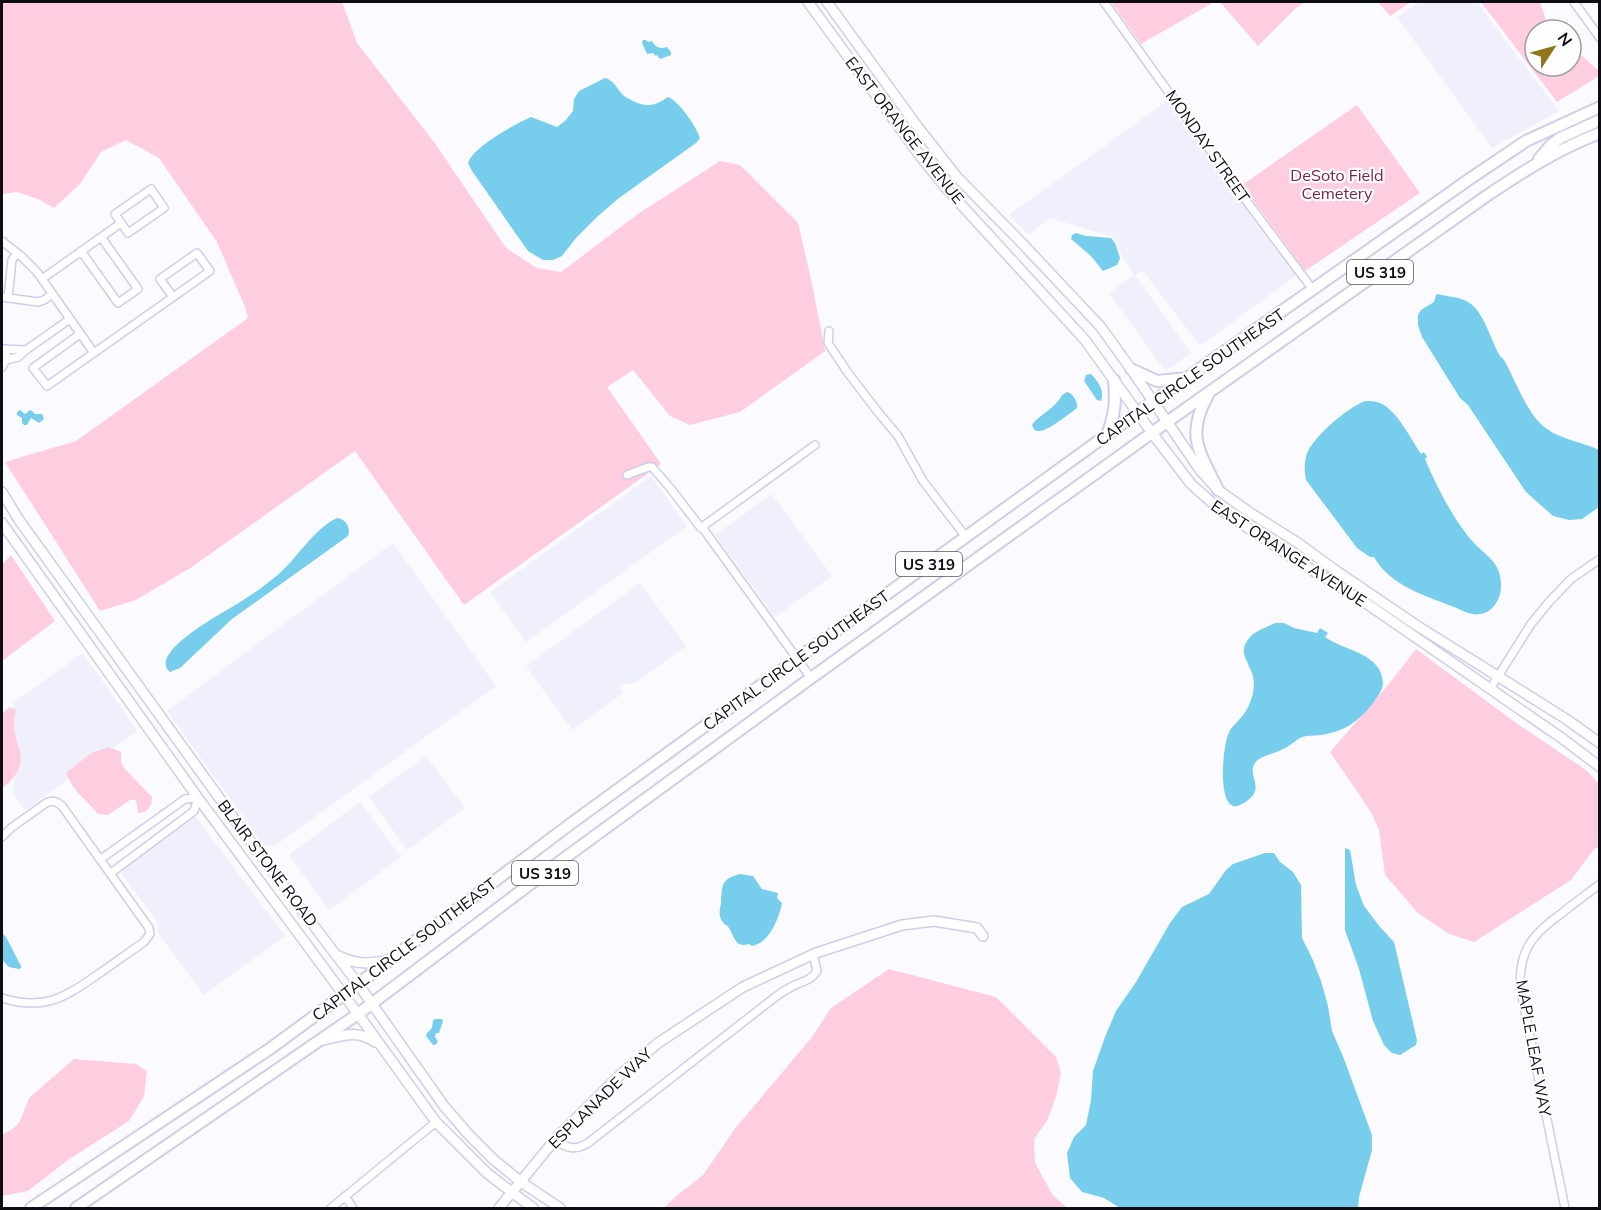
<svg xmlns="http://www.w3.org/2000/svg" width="1601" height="1210" font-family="Mulish,sans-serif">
<rect width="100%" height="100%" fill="#fafaff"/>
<!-- built -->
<path fill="#f0f0fd" d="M1420,2h57l82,109 -67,37 -95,-131z
M1171,98l126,177 -97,71 -57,-75 -8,4 56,78 -26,18 -56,-78 25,-18 -11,-17 -10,-21 -64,-19 -20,17 -20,-20z
M651,476l36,50 -161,116 -36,-50z
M772,494l60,82 -57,41 -60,-82z
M393,543l103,143 -220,159 -12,1 -97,-135z
M640,583l46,63 -51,37 -17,2 5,8 -51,37 -46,-64z
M83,653l54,78 -112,79 -12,-17 6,-43 -7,-18 1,-29z
M426,756l39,52 -58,42 -38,-53z
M360,802l41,55 -72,53 -40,-55z
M195,816l90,120 -81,59 -46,-62 -1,-12 -36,-48 3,-4z"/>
<!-- green -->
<path fill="#fecee0" d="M2,2h340l15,41 77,99 72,106 31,20 24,4 77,-58 82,-53 20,4 58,58 14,61 13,67 -85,61 -50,13 -20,-9 -37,-46 -26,17 54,77 -197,141 -109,-154 -163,116 -56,33 -36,11 -95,-149 71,-21 172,-123 -3,-11 -28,-65 -58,-84 -33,-18 -25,12 -21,32 -26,24 -16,-9 -21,-7 -15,2z
M1111,2h103l-73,42z
M1220,2h85l-9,6 -38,38z
M1378,2h33l-21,14z
M1481,2h59l8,24 4,4h-17v36h36v-20l28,25v5l-42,26z
M1357,105l63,88 -115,78 -63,-86z
M11,555l44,66 -53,40v-96z
M1416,649l100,74 70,47 13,14v63l-5,2 -23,31 -97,62 -25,-8 -31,-21 -33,-38 -6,-45 -8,-18 -41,-60 59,-68z
M10,707l6,3c-1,4 -2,9 -2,14 0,10 4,19 6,28 4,15 -7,29 -18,36v-75z
M109,747l12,5v11l4,6 27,28 -1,8 -6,7 -7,1 -2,-13h-6l-22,15 -10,-1c-12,-15 -25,-22 -32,-41l25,-20z
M889,969l107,28 60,60 5,16 -5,24 -9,24 -13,18 1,24 17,31 15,14h-403l11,-11 28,-22 31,-45 78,-93 19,-29z
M74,1059l62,5 11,7 -3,25 -15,25 -61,39 -40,31 -26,5v-61l12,-7 6,-7 9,-23z"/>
<!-- water -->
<path fill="#77ceec" d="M643,40h3l2,2 4,-1c4,7 8,8 15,6l4,5v3l-11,4 -3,-4 -1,1 -3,-3 -6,1 -5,-11z
M605,78c10,3 11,10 18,17 2,2 6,4 8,5 15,8 24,6 37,-3 11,4 28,29 32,41l-4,5 -77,55 -21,18 -22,22 -14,18 -9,4h-10l-15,-9 -56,-80 -4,-8c5,-16 47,-39 63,-46l26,10 8,-6 8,-10 1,-12 5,-8z
M1076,233l10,3 25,2 4,5 5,15 -3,7 -14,6 -12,-15 -20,-17 1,-4z
M1438,294c10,3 25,3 33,10 14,11 20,37 29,52l4,4c12,21 23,55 43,69 15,11 36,13 52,21v57l-17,12 -13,1 -16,-4 -27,-24 -58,-87 -8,-7 -38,-61 -4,-12v-10l3,-5 13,-8 2,-7z
M1091,374c7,7 14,17 10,27l-4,-1 -13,-19 2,-6z
M1067,392c6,1 11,10 10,16 -7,5 -30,24 -38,23 -5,0 -5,-2 -7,-6l2,-3c9,-9 22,-15 28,-27z
M1365,401c5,0 10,0 15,2 16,6 31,36 41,51l3,-2 3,5 -2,2c11,26 25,54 43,77 14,19 34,23 33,51 0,12 -9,26 -21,27 -9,2 -18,-4 -26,-7 -28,-11 -65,-22 -80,-50h-4l-13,-9 -51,-68c-2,-10 -2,-20 2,-29 9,-17 39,-43 57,-50z
M20,410l5,4 5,-4 2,1 3,3h7l2,5 -5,4 -8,-5 -4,7h-3l-2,-2v-5l-5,-3v-3z
M337,518c9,1 14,10 11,18l-116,83 -52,49 -10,4c-23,-19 54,-60 67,-68 16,-10 34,-22 48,-36 16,-16 31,-40 52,-50z
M1275,623h9l10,5 23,5 3,-5 8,5 -3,4c19,14 57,16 58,46 0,7 -6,14 -10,20 -15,19 -28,28 -52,32 -6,1 -13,0 -19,2 -5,2 -10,7 -15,10 -5,3 -11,5 -16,7 -6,2 -13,4 -16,9 -9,14 13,25 -11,40 -5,2 -8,5 -13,2 -13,-9 -8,-63 -1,-75 5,-7 13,-13 17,-21 6,-11 9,-24 5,-36 -5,-14 -15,-22 -1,-37 6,-6 17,-9 24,-13z
M1345,848l5,2 6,35 8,21 16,21 14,15 23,98 -1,5 -16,10 -8,-2 -8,-8 -11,-24 -14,-52 -14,-39z
M1265,853h9l6,9 13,10 8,13 1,53 10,20 9,23 7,25 4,25 12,28 28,76v15l-13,47 -1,11h-238l-16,-10 -22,-6 -12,-14 -3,-25 7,-16 12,-12 5,-25 2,-29 12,-34 11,-26 20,-29 34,-59 12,-16 27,-13 17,-24 7,-6z
M740,874l13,2 9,13 16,4 -1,5 5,5c-3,16 -13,40 -30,43l-3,-2c-14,4 -14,-6 -20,-16 -4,-6 -2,0 -7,-7 -4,-6 -2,-12 -1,-18 1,-18 0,-24 19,-29z
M2,933l4,4 15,29v2l-2,1 -10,-2 -7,-7z
M436,1019h6l1,2 -4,12h-3l-1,4 3,5 -3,3h-2l-7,-9 1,-3 5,-5 1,-8z"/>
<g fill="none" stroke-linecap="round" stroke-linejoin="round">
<!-- street casing -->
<g stroke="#cfcee8" stroke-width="10">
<path id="street" d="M1104,2l144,201 65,87
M1574,2l26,36
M151,189l13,19 -36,25 -13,-19z
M2,241l20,16 15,15 57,81
M81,251l37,52 20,-14 -37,-52
M42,279l79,-56
M2,297l36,5 6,-2 8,-6
M8,298l4,-38 5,-7
M829,331l-1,12 20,30 30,39 20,24 25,45 43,56
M80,334l-47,34 14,18 163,-115 -13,-18 -37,26 13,18
M2,349l24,1 -8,7 -16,4
M26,350l44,-31
M2,367l4,-7v-11
M627,475l21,-8h4l19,22 30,39
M811,678l-109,-151 113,-82
M1490,689l41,-65 18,-22 22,-23 29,-20
M2,837l9,-9 35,-25c7,-3 10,-2 16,3l87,122 1,6 -6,8c-16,11 -31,22 -47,33 -33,23 -54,36 -95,23
M101,859l84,-60 13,-1 -4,13 -83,62
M555,1140c12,8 20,11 33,3l186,-145c5,-4 11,-8 17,-11 10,-6 19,-5 26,-16l-4,-17
M345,1196l8,12
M331,1208l105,-86
M1565,1208l-45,-221c-1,-38 13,-53 42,-74 12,-10 25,-19 38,-29"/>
</g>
<!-- secondary casing -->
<g stroke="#cfcee8" stroke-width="12">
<path id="secondary" d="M808,2l113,155 24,30 140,153 67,93 39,51 27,24 89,59 56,34 200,138 37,28
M827,2l90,124 40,51 61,62 82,87 31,43 69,101 18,20 31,22 49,31 37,27 81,55 150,94 34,24
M2,492l17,28 245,340 94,124 86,122 25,29 24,24 28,23 39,26
M2,523l196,275 160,216 78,108 52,52 45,34
M339,956c17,9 32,8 50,4
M323,1040c20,-4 33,-11 52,2
M499,1208l59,-72 63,-62 37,-31 85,-56 73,-34 86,-28 32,-4 43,7 6,8"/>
</g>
<!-- primary casing -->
<g stroke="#cfcee8" stroke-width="14">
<path id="primary" d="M1539,159l11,-13 10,-8 40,-18
M1131,369l26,12 31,-3
M1208,395c-23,41 -8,57 10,95
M1107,435c8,-21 9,-33 7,-55
M31,1208l240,-160 87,-64 211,-159 228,-166 340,-246 334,-235 55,-37 74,-34
M76,1208l282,-194 204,-154 249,-182 356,-256 318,-225c37,-25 73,-48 115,-64"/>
</g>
<!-- street -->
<use href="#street" stroke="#fff" stroke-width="7"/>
<!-- secondary -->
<use href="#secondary" stroke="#fff" stroke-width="9"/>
<!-- primary -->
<use href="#primary" stroke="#fff" stroke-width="10"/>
</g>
<g text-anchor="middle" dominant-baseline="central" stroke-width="4.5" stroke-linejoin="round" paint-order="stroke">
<!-- shield labels -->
<g fill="#fff" stroke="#56565b" stroke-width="1.5">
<rect x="1347" y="260" width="66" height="24" rx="4.5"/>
<rect x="896" y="552" width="66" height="24" rx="4.5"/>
<rect x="512" y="861" width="66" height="24" rx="4.5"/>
</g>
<g font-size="15" font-weight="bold" fill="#0d0d15">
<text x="1380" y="272">US 319</text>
<text x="929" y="564">US 319</text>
<text x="545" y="873">US 319</text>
</g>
<!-- street labels -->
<g font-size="16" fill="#0d0d15" stroke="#fff">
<text transform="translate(905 130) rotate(52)">EAST ORANGE AVENUE</text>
<text transform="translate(1208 146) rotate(55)">MONDAY STREET</text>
<text transform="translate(1190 377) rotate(-35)">CAPITAL CIRCLE SOUTHEAST</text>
<text transform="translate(1289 553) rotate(33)">EAST ORANGE AVENUE</text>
<text transform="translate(796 660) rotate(-36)">CAPITAL CIRCLE SOUTHEAST</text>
<text transform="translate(268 863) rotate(53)">BLAIR STONE ROAD</text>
<text transform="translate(404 949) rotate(-37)">CAPITAL CIRCLE SOUTHEAST</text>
<text transform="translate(1534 1048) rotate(80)">MAPLE LEAF WAY</text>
<text transform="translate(600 1098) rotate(-44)">ESPLANADE WAY</text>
</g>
<!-- park labels -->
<g font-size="16" fill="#77234d" stroke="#fff">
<text x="1337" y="175">DeSoto Field<tspan x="1337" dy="18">Cemetery</tspan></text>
</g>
</g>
<!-- border -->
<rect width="1601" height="1210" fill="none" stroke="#0d0d15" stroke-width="6"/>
<!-- north arrow -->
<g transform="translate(1553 48) rotate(54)"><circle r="28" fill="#ffffff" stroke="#9e9ea1" stroke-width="1.5"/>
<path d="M0-4.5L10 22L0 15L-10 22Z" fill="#8f751b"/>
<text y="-9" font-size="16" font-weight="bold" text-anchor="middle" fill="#0d0d15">N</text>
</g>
</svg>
